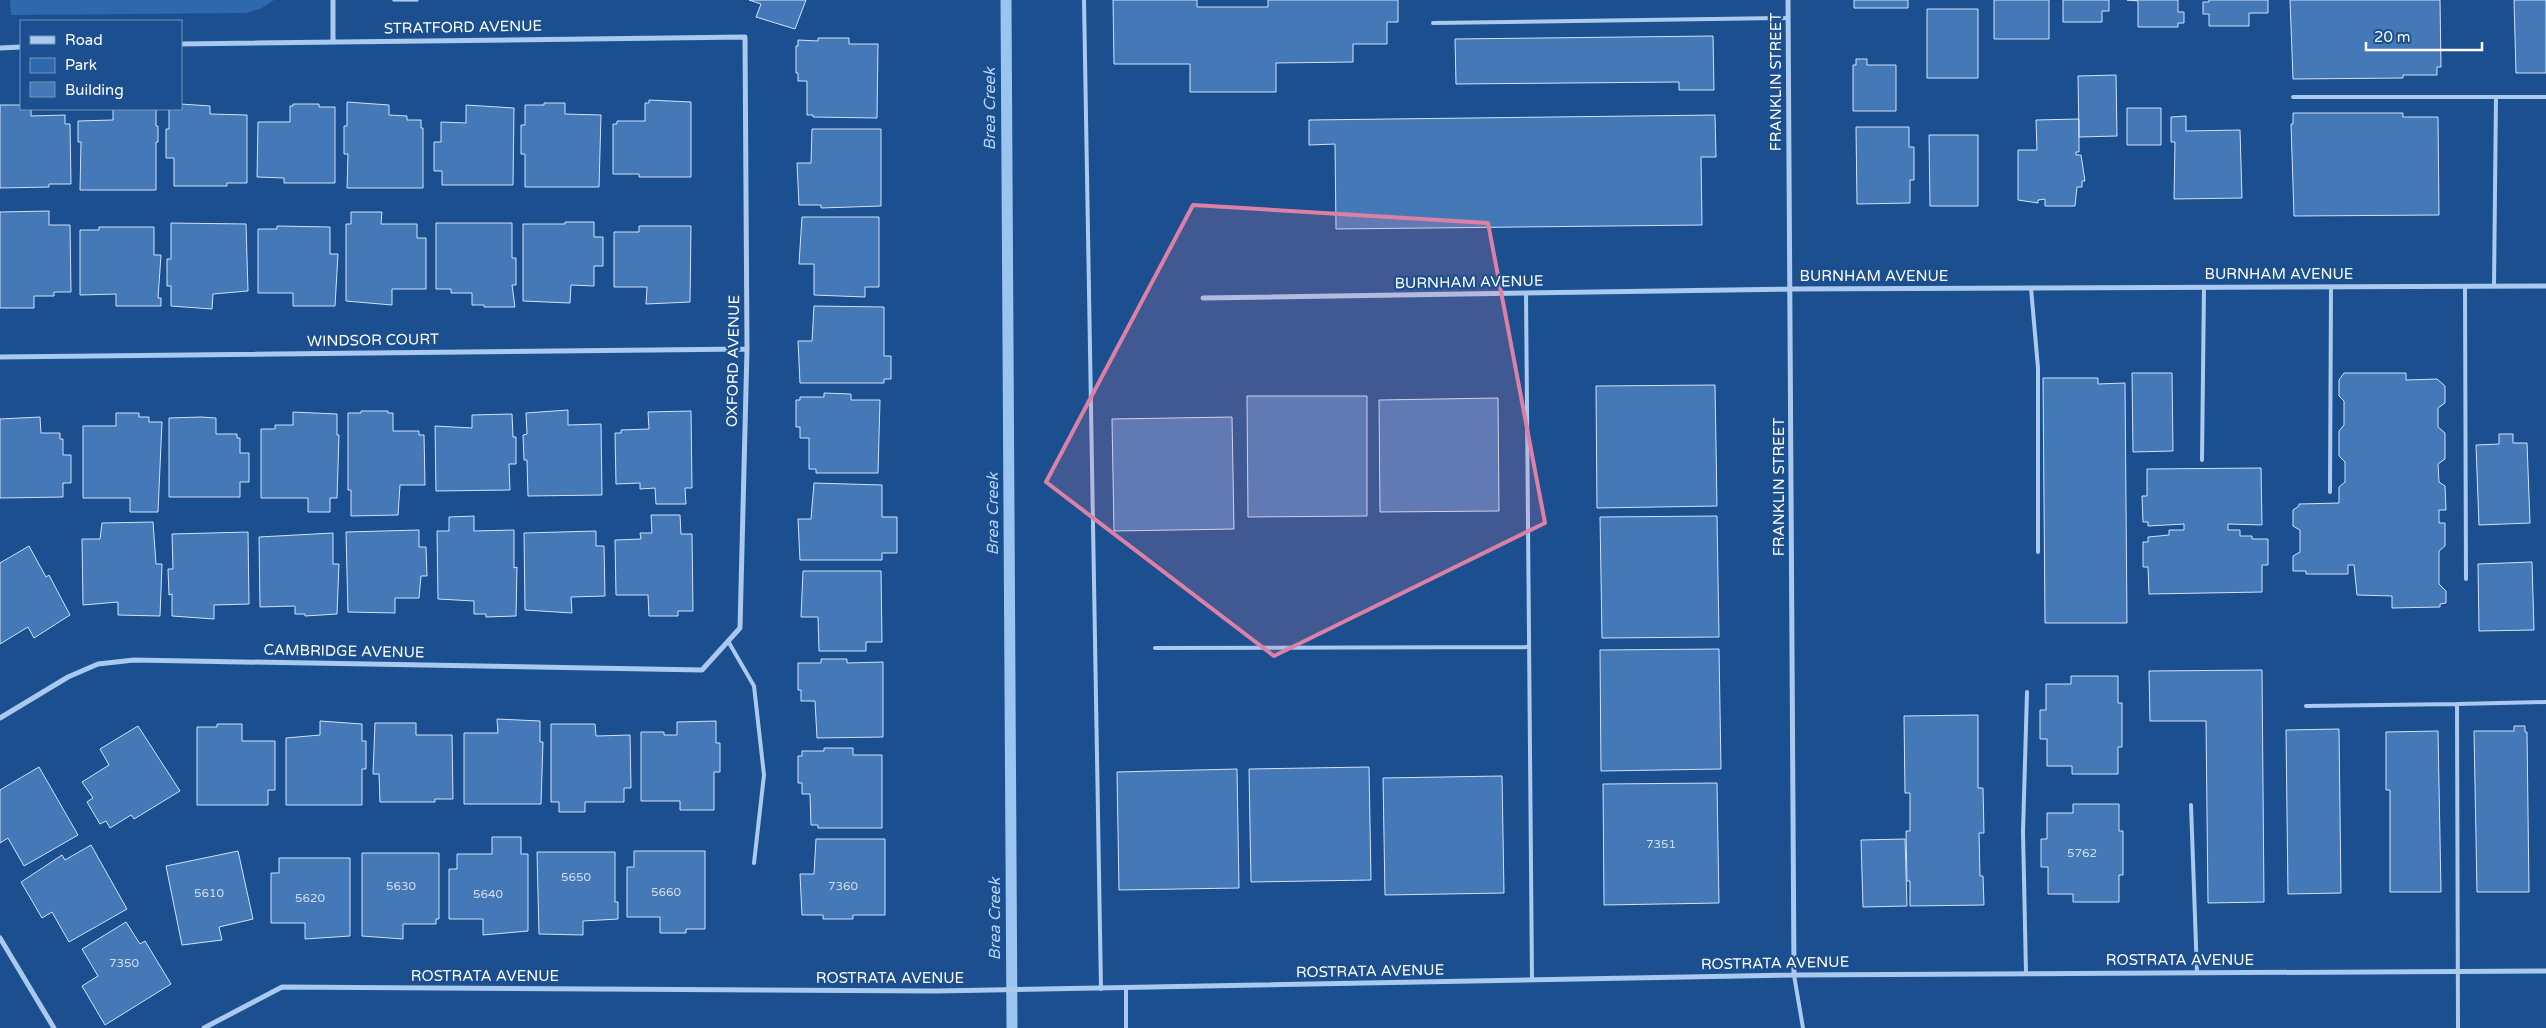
<svg xmlns="http://www.w3.org/2000/svg" width="2546" height="1028" font-family="'Varela Round',sans-serif">
<rect width="100%" height="100%" fill="#1b4f8f"/>
<!-- green -->
<path fill="#2e69ad" d="M10,0h264l-12,8 -15,5 -236,2z"/>
<g fill="none" stroke-linecap="round" stroke-linejoin="round">
<!-- stream -->
<path stroke="#9cc4f0" stroke-width="11" d="M1006,0l6,1028"/>
</g>
<!-- building -->
<path fill="#4478b7" stroke="#cfe3fa" d="M393,0h25v1h-25z
M749,0h57l-11,29 -39,-12 5,-13z
M1113,0h84v7h71v-7h130v22h-11v22h-34v18l-77,1v29h-86v-28h-76z
M1854,0h54v8h-54z
M1994,0h55v39h-55z
M2063,0h46v11h-7v11h-39z
M2127,0h51v12h6v11h-6v4h-40v-26z
M2209,0h59v13h-19v13h-40v-12h-6v-12h6z
M2290,0h150l1,67h-4v8h-34v3l-110,1z
M2514,0h32v73h-30z
M1927,9h51v69h-51z
M1713,36l1,54h-35v-8l-223,2 -1,-45z
M818,38h31v6h29l-1,74 -64,-1v-2h-6v-34h-9v-8h-2v-27h2v-6l20,1z
M1856,59h11v6h29v46h-43v-46h3z
M2116,75l1,61 -38,1 -1,-61z
M649,100l42,2v75h-52v-3h-26v-50h4v-3h28v-18h4z
M347,102l42,3v10l18,1v4h14v8h2v60h-76l1,-34h-4v-28h3z
M544,103h21v11l36,1 -2,72h-74v-33h-4v-29h4v-20h19z
M181,104l29,2v8l37,1v68h-20v3h-53v-28h-8v-29h3v-20h12z
M293,104h26v3h16v76h-51v-5l-27,-1 1,-55h32v-16h3z
M0,105h21v4h10v7l34,-1v9h5l1,60h-22v3l-49,1z
M466,105l48,3 -1,77h-71v-14h-8v-29h7v-20l25,1z
M2127,108h34v37h-34z
M113,109h43v17h2v16h-2v48h-76l1,-48h-3v-21l35,-1z
M2293,113h110v4h35l1,98 -145,1 -3,-92h2z
M1715,115l1,42h-15l1,68 -366,4 -1,-85 -26,1v-25z
M2186,116v15l54,-1 2,68 -68,1 1,-57h-4v-25z
M2079,119v33h-3v3h5l4,26h-3v6h-5l-2,19h-30v-7l-7,1v3l-20,-3v-50h19l-1,-30z
M1856,127h53v20h5v33h-4v23l-53,1z
M812,129h69v77l-60,2v-3h-22l-2,-42h14z
M1929,135h49v71h-48z
M49,211v14h21l1,67h-17v4h-20v12h-34v-96z
M351,212h31l-1,12h36v14h9v51h-34v16l-46,-4v-77h5z
M802,217h77v70h-14v10l-51,-2v-31h-15z
M565,222h29v15h9v29h-9v20l-23,-1 -1,18 -47,-2v-77h42z
M171,223l75,1 2,67 -35,3 -1,15 -41,-3v-20h-4v-27h4z
M436,223h76v35h4v27h-4l3,22h-31v-2h-12v-12h-21v-4h-15z
M277,226l53,1v27h8l-3,52h-42v-13h-35v-64h19z
M639,226h52l-1,76 -44,2 1,-17h-33v-55h25z
M99,227h55v28h7l-3,43h3v8h-45v-12l-36,1v-65h19z
M814,306l70,1v49h7v23h-7v4h-84l-2,-42h14z
M2132,373h40l1,78 -40,1z
M2344,373h62v7l31,-1 8,7v17l-7,5v19l7,6v26l-7,5 1,18 6,4 1,24h-7v13h6v23l-6,5v33l7,7v12l-6,1v3l-48,1v-12l-35,-1 -3,-30h-6v9h-42v-3h-13v-15l7,-4v-22l-7,-4v-16l6,-4v-2l40,-1v-16l6,-5v-20l-6,-6v-25l5,-6v-24l-5,-5v-16z
M2043,378h55v6l27,-1 2,240h-82z
M1715,385l2,121 -120,2 -1,-122z
M824,393l27,1v6h29l-2,73h-62v-4h-7v-31h-9v-11h-4v-27h4v-3h24z
M1247,396h120v120l-119,1z
M1498,398l1,113 -119,1 -1,-112z
M568,410v15l33,-1 1,71 -74,1 -1,-36h-3l-1,-25 4,-1 -1,-21z
M361,411h27v2h5v18h26v4h5l1,50h-25l-2,30 -47,1v-26h-3v-77h13z
M691,411l1,77h-7l1,16h-30l-1,-16 -15,1v-6l-24,1 -1,-51h6v-3l28,-1 -1,-17z
M293,412l44,2v21h2l-2,63h-7v14h-22v-14h-47v-69h14v-4h18z
M116,413h23v4h10v5h13l-4,90h-28v-14h-47v-72h33z
M512,414l1,23h3v27h-7l1,26 -74,1 -1,-65 37,2v-13z
M40,417l1,16h19v6h3v16h8v28h-8v14l-63,1v-79z
M201,417l15,1v16h21v4h3v15h9v29h-9v15h-71v-79z
M1232,417l2,112 -120,2 -2,-112z
M2499,434h14v9h14l3,80 -51,2 -3,-80 23,-1z
M2261,468l1,57 -34,-1v6h12v6h12v3h16v26h-6v27l-113,2 -1,-27h-5v-25h5v-5l21,-2v-5h15v-6l-36,2v-4h-5l-1,-26h5v-27z
M814,483l68,2v32h15v36h-15v7h-82l-2,-41h13z
M651,515h29l1,19h11l1,77h-15v5h-29l-1,-21h-32l-1,-55 26,-1 -1,-6h12z
M474,516v15l40,-1v38l3,-1 -1,49 -30,1v-3h-12v-13l-36,-2 -1,-68h12v-14z
M1717,516l2,121 -117,1 -2,-121z
M153,522l3,42h6l-2,52 -42,-1v-13l-35,3 -1,-66h18l2,-16z
M419,530v17h7l1,29h-6l-2,22h-24v15l-47,-1 -2,-80z
M596,531v15h8l1,50 -34,1 1,16 -47,-3 -1,-77z
M248,532l1,72 -35,1v14l-42,-3v-22l-3,1 -1,-26h5l-1,-35z
M333,533v31h6l-2,50 -32,2v-2h-10v-8l-35,1 -1,-70z
M29,546l17,31 3,-2 21,40 -36,23 -6,-11 -28,17v-81z
M2532,562l2,68 -55,1 -1,-67z
M803,571h78l1,71h-16v9h-47l-1,-34h-17z
M1719,649l2,120 -120,2 -1,-121z
M821,659h26v4l36,-1v75l-66,1 -2,-37h-14v-11h-3v-27h23z
M2262,670l2,232 -56,1 -2,-182h-56l-1,-50z
M2071,676h47v27h4v44h-4v27h-46v-8h-25v-27h-7v-29h6v-26h25z
M1978,715v73h5l1,45h-5l1,43h3l1,29 -74,1v-25h-3l-1,-50h4v-38h-5l-1,-77z
M497,719l43,2v21h3l-2,62h-77v-71h34z
M320,721l42,3v17h4v28h-4v36h-76v-67l34,-3z
M716,721v22h4v29h-6v38h-34v-9h-39v-69h23v3h13v-13z
M375,723h41v12h36l1,64h-18v3h-55l-1,-28h-6z
M217,724h25v17h33v49h-7v15h-71v-78h20z
M551,724h44l1,12 34,-1 1,53h-7v14h-39v10h-26v-10h-8z
M138,726l42,65 -46,28 -3,-4 -21,13 -4,-7 -6,3 -13,-22 6,-4 -11,-16 27,-17 -9,-16z
M2514,726h11v6h2l2,160h-52l-3,-161h40z
M2339,729l2,164 -53,1 -2,-164z
M2438,731l3,161h-51v-102h-4v-58z
M824,748h29v7h29v73h-64v-3h-7l-1,-31h-8v-11h-4v-27h4v-5h22z
M39,767l39,68 -54,31 -16,-28 -8,5v-53z
M1369,767l2,113 -120,2 -2,-113z
M1237,769l2,119 -120,2 -2,-118z
M1502,776l2,117 -119,2 -2,-117z
M1717,783l2,120 -115,2 -1,-121z
M2073,804h46v27h4v44h-4v27h-46v-8h-25v-27h-7v-28h6v-26h26z
M492,837h29v17h7v77l-45,4v-16h-34v-50h8v-15h35z
M816,839h69v76h-32v4h-30v-4h-21l-2,-41h14z
M1905,839l2,67 -44,1 -2,-67z
M91,845l36,64 -58,33 -17,-30 -10,6 -21,-36 41,-27 3,5z
M238,851l15,68 -34,8 3,13 -40,5 -16,-79z
M634,851h71v78h-19v4h-26v-16h-33v-50h7z
M537,852h78v50h3v17l-35,2v14l-44,-1z
M362,853h77v66h-3v5h-33v15l-41,-3z
M279,858h71v78l-45,3v-16h-34v-50h8z
M126,922l14,22 5,-3 26,43 -66,41 -23,-39 16,-10 -16,-27z"/>
<g fill="none" stroke-linecap="round" stroke-linejoin="round">
<!-- service -->
<path stroke="#a9c9ee" stroke-width="4" d="M1084,0l17,989
M1433,23l355,-5
M2293,97h203
M2465,286l1,293
M2494,286l2,-189h50
M2031,288l7,80v184
M1526,293l6,687
M2202,460l2,-173
M2330,492l1,-205
M728,641l26,45 10,89 -10,88
M1155,648l374,-1
M2457,704l89,-2
M2306,706l151,-2 1,324
M2191,805l6,168
M2026,973l-3,-141 4,-140
M1794,975l9,53
M1126,989v39"/>
<!-- minor -->
<path stroke="#a9c9ee" stroke-width="5" d="M333,0v41
M1788,0l6,975
M0,48l21,-1
M1203,298l587,-9 756,-3
M0,357l747,-8
M0,718l68,-41 30,-13 36,-4 568,10 38,-42 7,-279 -2,-312 -564,7
M0,938l54,90
M204,1028l78,-41 653,4 859,-16 752,-4"/>
</g>
<!-- marked area -->
<path fill="#dd80a5" fill-opacity="0.2" stroke="#dd80a5" stroke-width="4" stroke-linejoin="round" d="M1193,205l295,18 57,300 -271,133 -228,-174z"/>
<g text-anchor="middle" dominant-baseline="central" stroke-width="4.5" stroke-linejoin="round" paint-order="stroke">
<!-- number labels -->
<g font-size="12" fill="#d0dded">
<text x="1661" y="844">7351</text>
<text x="2082" y="853">5762</text>
<text x="576" y="877">5650</text>
<text x="401" y="886">5630</text>
<text x="843" y="886">7360</text>
<text x="666" y="892">5660</text>
<text x="209" y="893">5610</text>
<text x="488" y="894">5640</text>
<text x="310" y="898">5620</text>
<text x="124" y="963">7350</text>
</g>
<!-- street labels -->
<g font-size="15" fill="#fff" stroke="#1b4f8f">
<text transform="translate(463 27) rotate(-1)">STRATFORD AVENUE</text>
<text transform="translate(1776 82) rotate(-90)">FRANKLIN STREET</text>
<text x="2279" y="274">BURNHAM AVENUE</text>
<text x="1874" y="276">BURNHAM AVENUE</text>
<text transform="translate(1469 282) rotate(-1)">BURNHAM AVENUE</text>
<text transform="translate(373 340) rotate(-1)">WINDSOR COURT</text>
<text transform="translate(733 361) rotate(-89)">OXFORD AVENUE</text>
<text transform="translate(1779 487) rotate(-90)">FRANKLIN STREET</text>
<text transform="translate(344 651) rotate(1)">CAMBRIDGE AVENUE</text>
<text x="2180" y="960">ROSTRATA AVENUE</text>
<text transform="translate(1775 963) rotate(-1)">ROSTRATA AVENUE</text>
<text transform="translate(1370 971) rotate(-1)">ROSTRATA AVENUE</text>
<text x="485" y="976">ROSTRATA AVENUE</text>
<text x="890" y="978">ROSTRATA AVENUE</text>
</g>
<!-- water labels -->
<g font-size="16" font-style="italic" fill="#b5d3f5" stroke="#1b4f8f">
<text transform="translate(990 109) rotate(-90)">Brea Creek</text>
<text transform="translate(993 514) rotate(-90)">Brea Creek</text>
<text transform="translate(995 919) rotate(-90)">Brea Creek</text>
</g>
</g>
<!-- legend -->
<rect x="20" y="20" width="162" height="90" fill="#1b4f8f" stroke="#7695bc"/>
<rect x="30" y="36" width="25" height="8" fill="#a9c9ee" stroke="#7695bc"/>
<text x="65" y="45" font-size="15" fill="#ffffff">Road</text>
<rect x="30" y="58" width="25" height="15" fill="#2e69ad" stroke="#7695bc"/>
<text x="65" y="70" font-size="15" fill="#ffffff">Park</text>
<rect x="30" y="82" width="25" height="15" fill="#4478b7" stroke="#7695bc"/>
<text x="65" y="95" font-size="15" fill="#ffffff">Building</text>
<!-- scale -->
<path d="M2366 42v8h116v-8" fill="none" stroke="#ffffff" stroke-width="2.5"/>
<text x="2374" y="42" font-size="15" fill="#ffffff" stroke="#1b4f8f" stroke-width="4" paint-order="stroke">20 m</text>
</svg>
